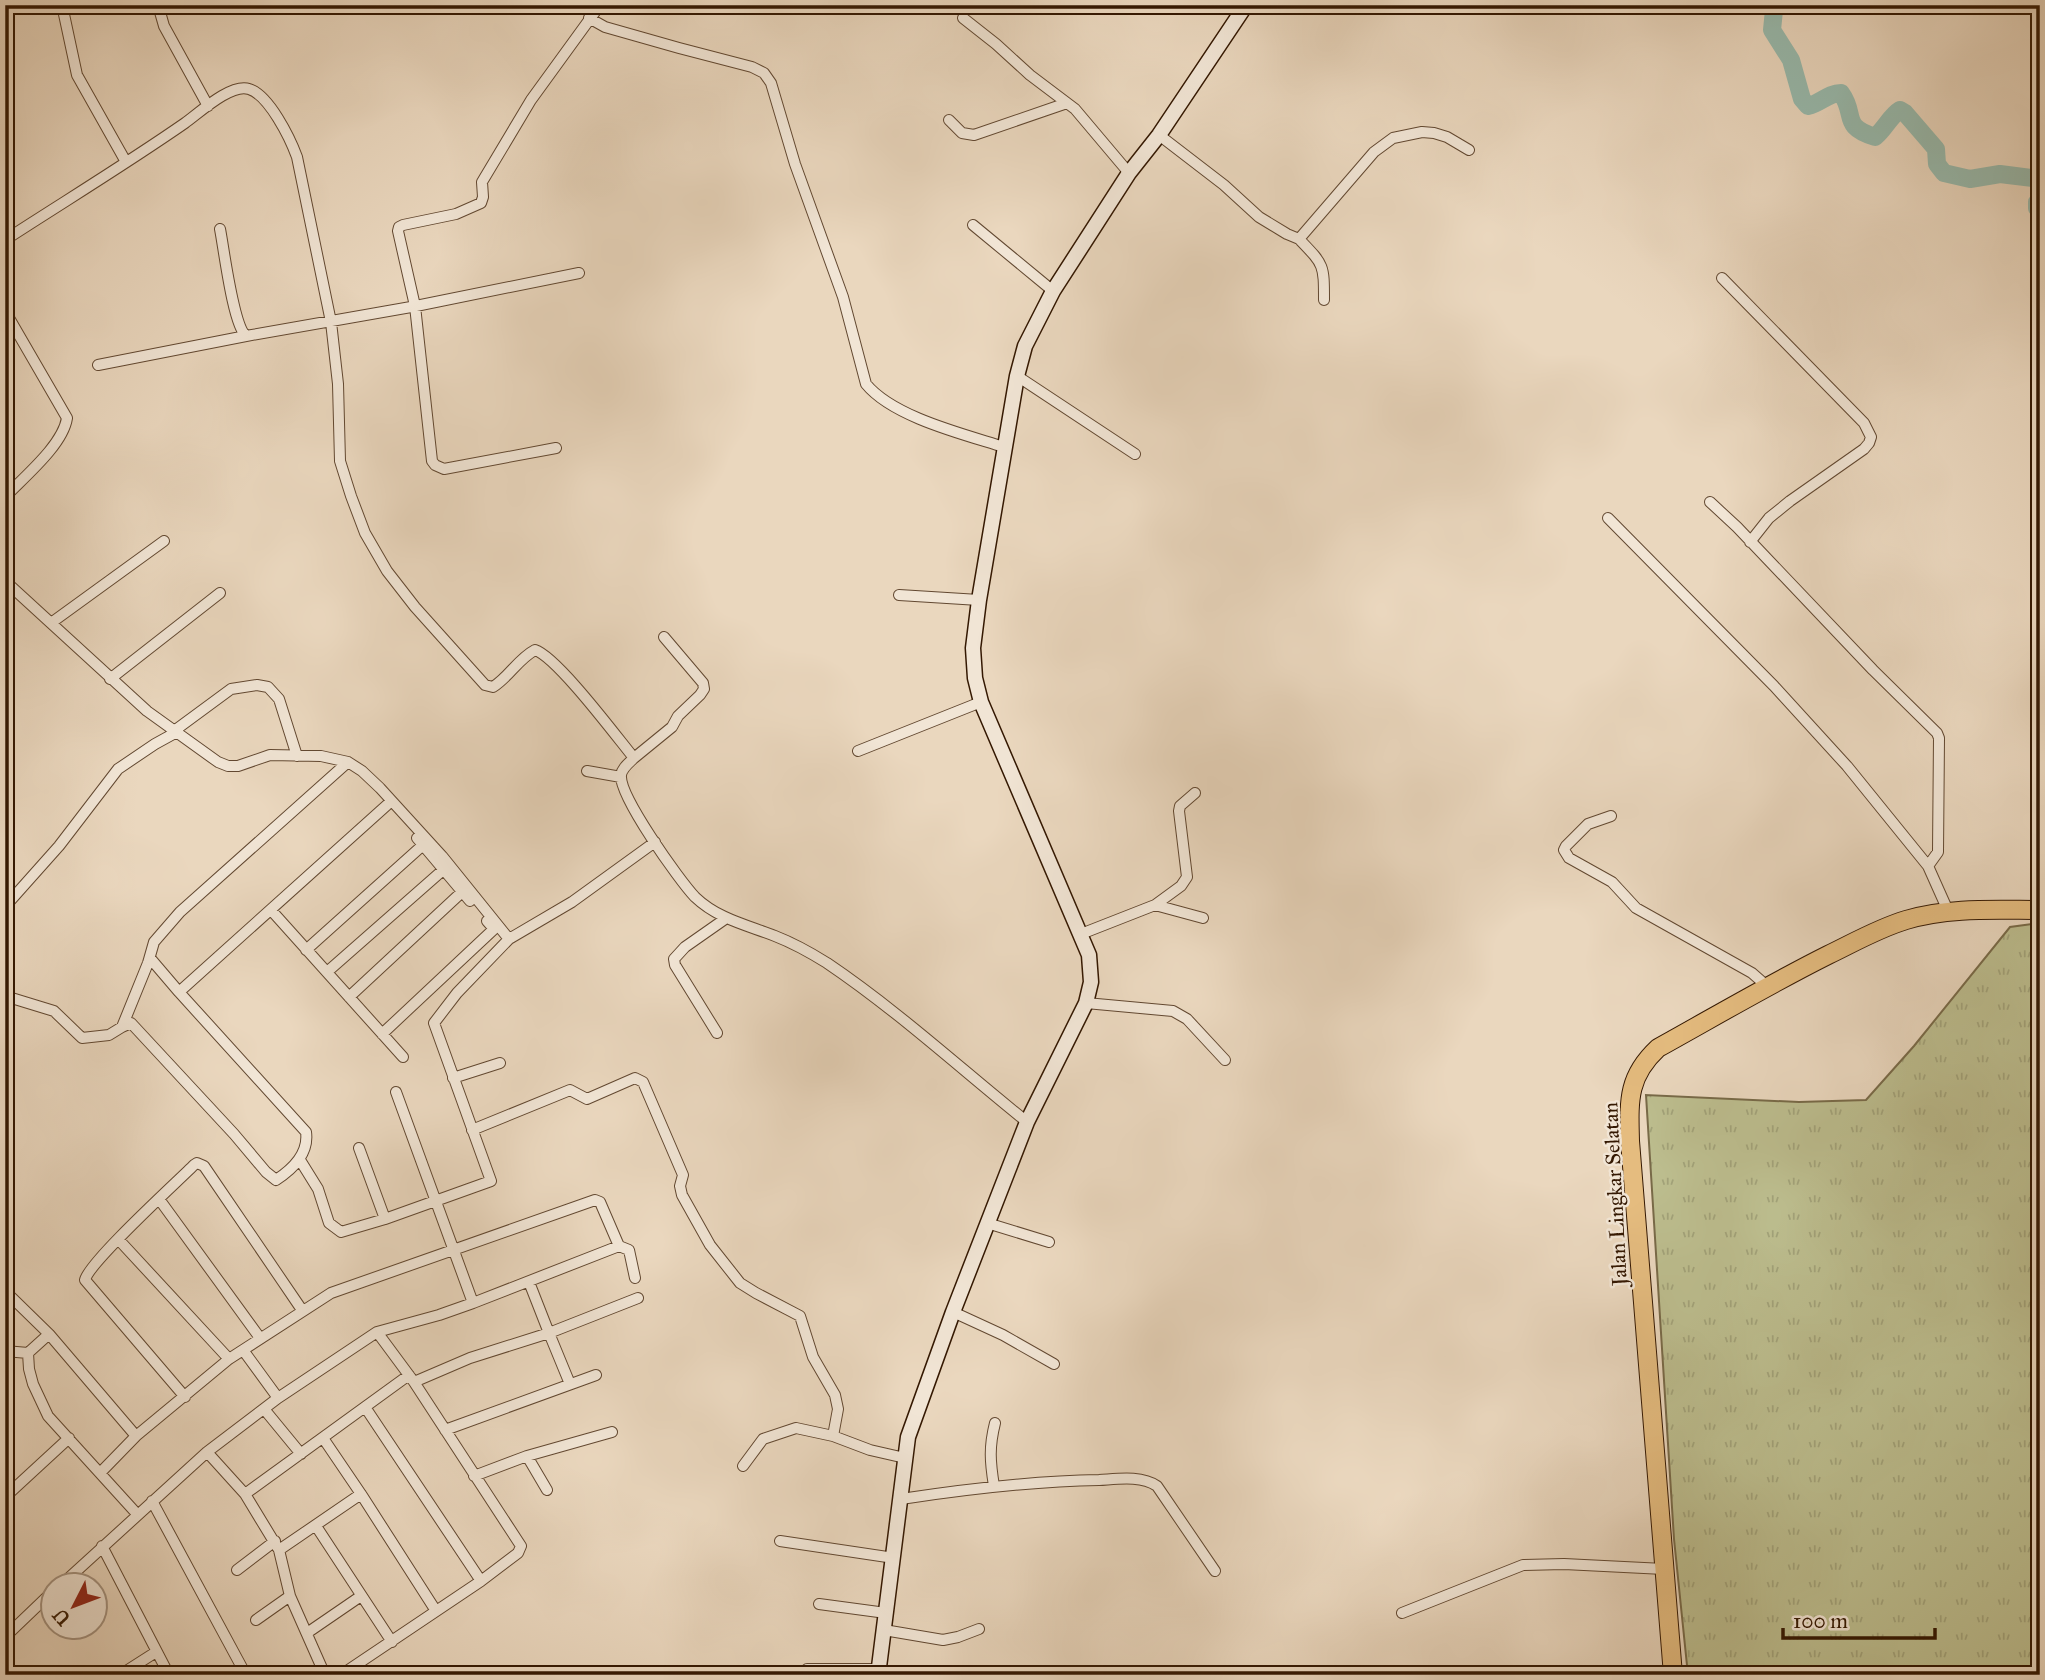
<svg xmlns="http://www.w3.org/2000/svg" width="2045" height="1680" font-family="'IM FELL Great Primer',serif">
<defs>
<pattern id="grass-tufts" width="24" height="20" patternUnits="userSpaceOnUse" patternTransform="scale(1.75)"><rect width="24" height="20" fill="#bcbd8e"/><path d="M3 7l-1-3M5 7V3M7 7l1-3M15 17l-1-3M17 17v-4M19 17l1-3" fill="none" stroke="#a2a279"/></pattern>
</defs>
<rect width="100%" height="100%" fill="#ead7be"/>
<filter id="stains"><feTurbulence type="fractalNoise" baseFrequency=".00286" numOctaves="4"/><feColorMatrix values="0 0 0 0 .2 0 0 0 0 .09 0 0 0 0 .02 0 0 0 .5 -.17"/></filter>
<radialGradient id="worn" r=".72"><stop offset=".6" stop-color="#630" stop-opacity="0"/><stop offset="1" stop-color="#630" stop-opacity=".3"/></radialGradient>
<!-- grass -->
<path fill="url(#grass-tufts)" stroke="#786a48" stroke-width="2" d="M2040,923v752h-352l-14,-136 -28,-444 153,7 67,-2 48,-54 96,-119z"/>
<g fill="none" stroke-linecap="round" stroke-linejoin="round">
<!-- river -->
<path stroke="#98baad" stroke-width="18" d="M1772,5l2,5 -2,20 19,30 11,39 6,7c13,-3 20,-13 33,-13 16,22 -1,33 34,44 10,-8 15,-21 25,-27l5,3 31,36 1,15 7,9 26,6 30,-5 40,5
M2040,199l-3,3v6l3,2"/>
<!-- street casing -->
<g stroke="#624831" stroke-width="12">
<path id="street" d="M62,5l15,70 49,87
M158,5l6,21 44,80
M589,18l16,9 74,21 73,19 12,6 7,10 24,81 48,133 23,87c27,33 97,50 138,63
M963,18l33,26 34,31 45,34 54,64
M949,120l13,13 12,2 93,-32
M1159,135l65,50 35,32 28,17 12,5 75,-87 19,-14 29,-6 12,1 13,4 22,13
M973,225l80,66
M220,229c4,20 13,96 26,107
M1299,239c25,26 25,25 25,61
M5,240c60,-39 121,-76 180,-117 14,-10 46,-40 64,-34 20,6 41,49 48,68l34,165 7,62 2,77 11,35 14,37 22,38 28,36 70,78 8,2c16,-10 25,-28 42,-37 22,7 81,86 99,108 -5,5 -12,10 -13,17 -2,21 58,105 74,122 23,22 52,28 80,39 18,7 36,17 52,27 71,48 134,106 200,159
M1722,278l142,145 7,14 -2,6 -5,6 -74,52 -21,17 -19,24
M5,311l62,107c-4,27 -43,59 -62,79
M98,365l148,-29 165,-29 168,-34
M1017,376l118,78
M556,448l-112,21 -9,-4 -3,-4 -17,-155 -17,-75 1,-4 4,-2 53,-11 25,-11 2,-6 -1,-15 49,-82 69,-95
M1710,502l27,25 136,143 64,63 2,5 -1,114 -10,14
M1608,518l166,168 73,80 81,100 21,47
M5,581l142,130 71,51 10,4h10l32,-11 51,1 27,6 14,9 18,17 62,68 67,83
M899,595l80,5
M51,623l113,-82
M110,679l110,-86
M174,731l57,-42 26,-4 11,2 11,12 18,57
M858,751l123,-49
M634,758l38,-31 6,-11 22,-21 4,-6 -1,-6 -39,-46
M587,771l34,6
M1611,816l-23,8 -22,22 -2,4 5,8 43,24 24,26 116,65 16,14
M417,838l53,63
M5,904l5,-3 49,-55 59,-77 37,-25 20,-11
M1155,905l26,-19 6,-9 -8,-66 1,-5 15,-13
M271,910l132,147
M1081,934l74,-29 48,13
M306,950l117,-105
M150,958l29,34 208,-187
M327,972l116,-102
M5,996l49,15 28,27 27,-3 13,-8 26,-64 6,-21 26,-30 168,-150
M349,997l113,-105
M1086,1003l87,8 14,8 38,41
M122,1027l9,-4 103,111 32,38 10,8c17,-11 33,-27 30,-48l-127,-140
M717,1033l-42,-68 -1,-6 11,-12 40,-28
M382,1034l112,-105 -7,-8
M453,1078l47,-15
M396,1092l77,211
M472,1130l98,-40 17,9 48,-21 8,4 40,93 -3,11 2,9 28,50 30,38 16,10 44,23 13,41 22,38 3,14 -5,27 37,14 35,8
M359,1148l26,71
M300,1160l18,29 11,34 12,9 44,-13 106,-38 -57,-158 23,-30 52,-54 63,-37 83,-60
M159,1199l101,139
M987,1223l62,19
M118,1239l111,120
M619,1246l10,4 6,28
M5,1291l44,43 87,102
M953,1312l50,23 51,29
M243,1350l35,48
M5,1351l23,2 1,16 4,15 15,32 89,98
M28,1353l21,-19
M414,1382l56,-24 79,-25 -20,-51
M570,1384l-21,-51 89,-35
M185,1397l-100,-117c4,-18 91,-97 109,-115l3,-2 7,3 98,144
M365,1407l116,174
M264,1409l37,45
M445,1430l151,-55
M323,1438l38,56 75,117
M207,1452l38,42 164,-119
M527,1456l20,34
M743,1466l20,-27 33,-11 37,8
M474,1476l53,-20 85,-24
M994,1486c-4,-25 -5,-39 1,-63
M245,1494l34,56 11,46 35,79
M5,1497l64,-59
M901,1499c66,-10 131,-18 198,-19 18,-1 42,-5 58,6l58,85
M152,1501l94,174
M316,1526l76,116
M780,1541l114,17
M102,1546l67,129
M279,1550l82,-56
M237,1570l38,-29
M60,1586l147,-134 71,-54 99,-66 62,-17 34,-12 146,-57 -19,-44 -5,-2 -264,93 -102,66 -93,77 -36,37
M819,1604l67,9
M1402,1613l121,-48 41,-1 100,5
M256,1620l34,-24
M884,1630l59,10 15,-3 21,-8
M307,1633l54,-37
M5,1637l47,-45
M807,1669h71
M120,1675l36,-23
M341,1675l140,-94 37,-28 3,-7 -107,-164 -37,-50"/>
</g>
<!-- secondary casing -->
<g stroke="#341802" stroke-width="17">
<path id="secondary" d="M878,1675l30,-238 45,-125 74,-190 59,-119 5,-21 -2,-27 -108,-253 -6,-24 -2,-30 6,-48 38,-224 8,-30 28,-55 76,-118 30,-38 87,-130"/>
</g>
<!-- highway casing -->
<g stroke="#341802" stroke-width="20">
<path id="highway" d="M1673,1675l-43,-534c-1,-40 -3,-64 28,-93 56,-31 112,-64 170,-93 25,-12 51,-27 78,-35 42,-13 90,-10 134,-10"/>
</g>
<!-- street -->
<use href="#street" stroke="#f1e5d5" stroke-width="10"/>
<!-- secondary -->
<use href="#secondary" stroke="#f1e5d5" stroke-width="14"/>
<!-- highway -->
<use href="#highway" stroke="#e5bc7f" stroke-width="18"/>
</g>
<g text-anchor="middle" dominant-baseline="central" stroke-width="5" stroke-linejoin="round" paint-order="stroke">
<!-- street labels -->
<g font-size="21" fill="#341802" stroke="#f1e5d5">
<text transform="translate(1615 1194) rotate(-93)">Jalan Lingkar Selatan</text>
</g>
</g>
<!-- margin -->
<rect width="2045" height="1680" fill="none" stroke="#ead7be" stroke-width="28"/>
<rect x="7" y="7" width="2031" height="1666" fill="none" stroke="#341802" stroke-width="3.5"/>
<rect x="14" y="14" width="2017" height="1652" fill="none" stroke="#341802" stroke-width="2"/>
<!-- north arrow -->
<g transform="translate(74 1606) rotate(228)"><circle r="33" fill="#f1e5d5" stroke="#a59381" stroke-width="2"/>
<path d="M0-5L12 26L0 18L-12 26Z" fill="#8f2418"/>
<text y="-10" font-size="19" font-weight="bold" text-anchor="middle" fill="#341802">U</text>
</g>
<!-- scale -->
<path d="M1783 1628v10h152v-10" fill="none" stroke="#341802" stroke-width="3.5"/>
<text x="1793" y="1628" font-size="21" fill="#341802" stroke="#f1e5d5" stroke-width="5" paint-order="stroke">100 m</text>
<rect width="100%" height="100%" filter="url(#stains)"/>
<rect width="100%" height="100%" fill="url(#worn)"/>
</svg>
